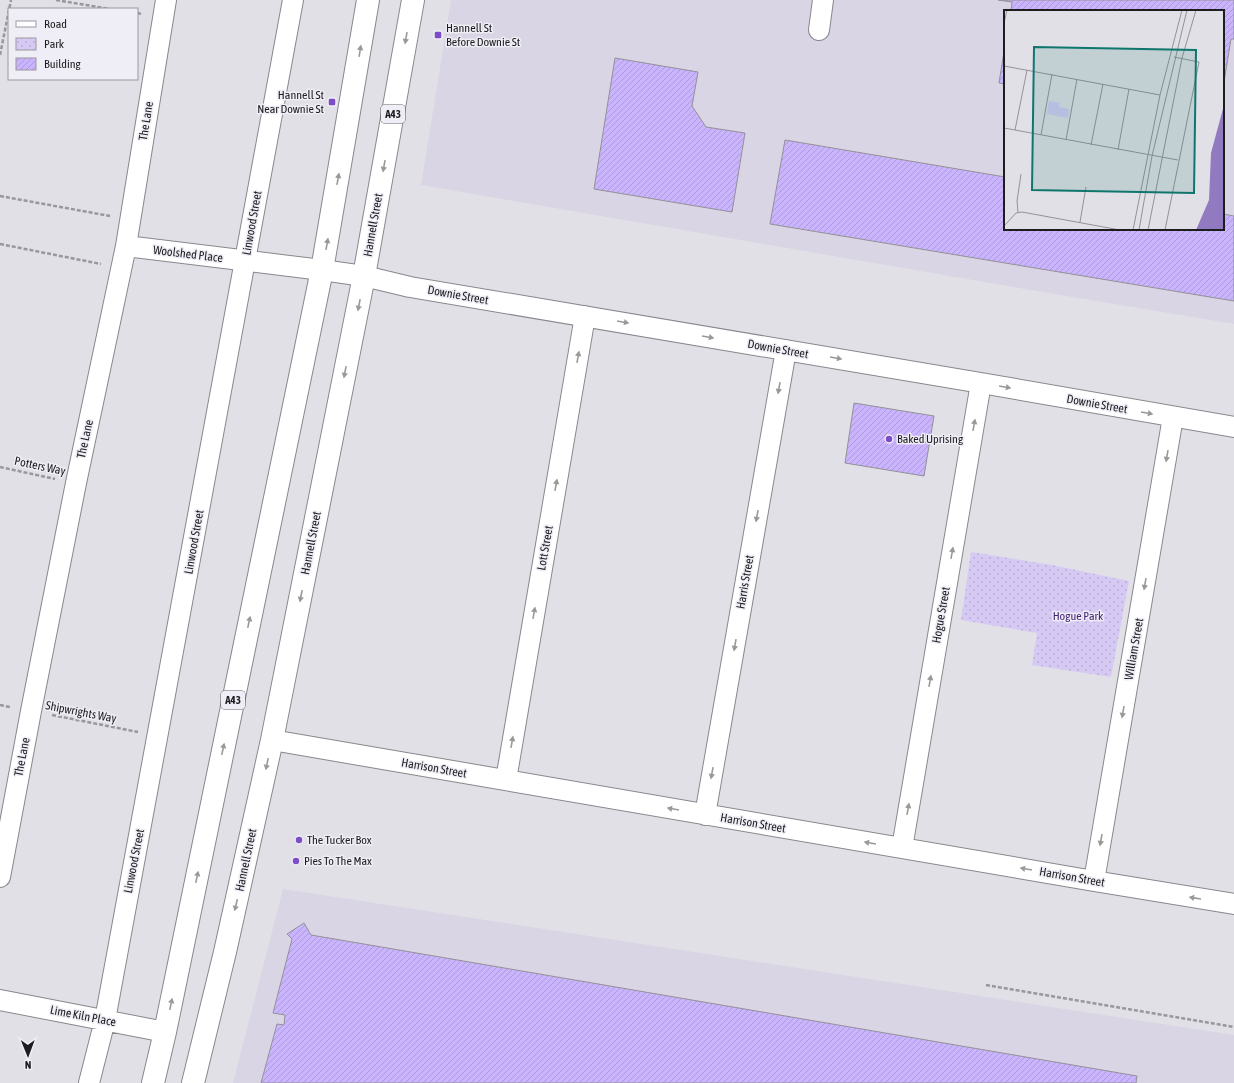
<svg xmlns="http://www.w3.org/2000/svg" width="1234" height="1083" font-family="'Asap Condensed',sans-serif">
<defs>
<pattern id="park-dots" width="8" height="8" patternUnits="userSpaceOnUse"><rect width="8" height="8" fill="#d6caf5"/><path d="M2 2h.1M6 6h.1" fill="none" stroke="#b7add2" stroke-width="1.8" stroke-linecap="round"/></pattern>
<pattern id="building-hatch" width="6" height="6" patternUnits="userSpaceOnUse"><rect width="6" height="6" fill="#cab4fd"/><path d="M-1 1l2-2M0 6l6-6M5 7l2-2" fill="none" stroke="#ad9ad8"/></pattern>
</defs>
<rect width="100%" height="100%" fill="#e2e0e7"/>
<!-- built -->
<path fill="#d9d5e4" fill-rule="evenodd" d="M451,0h783v324l-180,-30 -633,-109zM1005,11h218v218h-218z
M283,889l951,146v48h-1001z"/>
<!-- park -->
<path fill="url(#park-dots)" d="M971,552l81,13 77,16 -18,96 -79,-12 5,-32 -76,-13z"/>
<!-- building -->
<path fill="url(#building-hatch)" stroke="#939197" d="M998,0h236v39h-3l-8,49v-77h-212l1,-9z
M1005,45v39l-6,-1z
M615,58l83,14 -6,34 14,21 39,6 -13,79 -138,-23z
M785,140l220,37v52h218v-15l11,2v85l-464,-77z
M854,403l80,13 -10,60 -79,-13z
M304,923l7,12 826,141 -1,7h-875l16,-59 7,1 1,-10 -12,-2 19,-74 -5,-5z"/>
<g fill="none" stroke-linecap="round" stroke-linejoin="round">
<!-- street casing -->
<g stroke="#89878d" stroke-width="22">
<path id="street" d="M819,30l4,-30
M126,246l196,24 42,6 46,11 571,96 253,44
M272,740l822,141 140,23
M506,780l79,-464
M705,815l81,-465
M902,848l79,-465
M0,877l31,-166 45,-228 50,-237 40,-246
M1094,881l79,-464
M0,1000l165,32
M89,1083l16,-63 188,-1020"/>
</g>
<!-- highway casing -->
<g stroke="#89878d" stroke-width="24">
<path id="highway" d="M153,1083l12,-51 157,-762 46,-270
M193,1083l32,-131 47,-212 92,-464 49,-276"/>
</g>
<!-- path -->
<path stroke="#99979d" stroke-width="2.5" stroke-dasharray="4 2" stroke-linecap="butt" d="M56,0l54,9
M137,13l6,1
M0,55l11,-55
M0,196l110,20
M0,244l101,20
M0,467l55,12
M0,705l10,2
M52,715l86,17
M986,985l248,42"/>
<!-- street -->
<use href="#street" stroke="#fff" stroke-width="20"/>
<!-- highway -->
<use href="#highway" stroke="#fff" stroke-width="22"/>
</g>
<!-- one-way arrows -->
<defs><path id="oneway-solid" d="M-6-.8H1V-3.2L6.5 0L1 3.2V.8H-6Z"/></defs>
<g fill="#99999a">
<use href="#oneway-solid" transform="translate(406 38) rotate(100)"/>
<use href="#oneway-solid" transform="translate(360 51) rotate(-81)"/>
<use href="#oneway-solid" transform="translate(384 166) rotate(100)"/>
<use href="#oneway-solid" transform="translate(338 179) rotate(-80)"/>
<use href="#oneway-solid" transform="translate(327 244) rotate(-80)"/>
<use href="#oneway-solid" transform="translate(359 305) rotate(101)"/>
<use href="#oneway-solid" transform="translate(623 322) rotate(10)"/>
<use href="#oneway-solid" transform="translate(708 337) rotate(10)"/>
<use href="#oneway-solid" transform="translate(578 357) rotate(-80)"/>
<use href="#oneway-solid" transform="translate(836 358) rotate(10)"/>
<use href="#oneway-solid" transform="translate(345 372) rotate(101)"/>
<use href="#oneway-solid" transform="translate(1005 387) rotate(10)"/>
<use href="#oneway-solid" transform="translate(779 388) rotate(100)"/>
<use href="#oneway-solid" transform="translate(1147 413) rotate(10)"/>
<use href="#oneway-solid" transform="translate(974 425) rotate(-80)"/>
<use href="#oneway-solid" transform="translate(1167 456) rotate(100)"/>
<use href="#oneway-solid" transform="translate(556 485) rotate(-80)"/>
<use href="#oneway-solid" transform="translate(757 516) rotate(100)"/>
<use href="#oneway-solid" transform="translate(952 553) rotate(-80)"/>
<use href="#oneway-solid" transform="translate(1145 584) rotate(100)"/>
<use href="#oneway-solid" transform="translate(301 596) rotate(101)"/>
<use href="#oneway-solid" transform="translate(534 613) rotate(-80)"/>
<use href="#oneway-solid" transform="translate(249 622) rotate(-78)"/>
<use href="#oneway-solid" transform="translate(735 645) rotate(100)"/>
<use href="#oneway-solid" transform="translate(930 681) rotate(-80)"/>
<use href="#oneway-solid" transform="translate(1123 712) rotate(100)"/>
<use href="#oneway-solid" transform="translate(512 742) rotate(-80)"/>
<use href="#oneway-solid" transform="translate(223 749) rotate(-78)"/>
<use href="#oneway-solid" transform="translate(267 764) rotate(102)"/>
<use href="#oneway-solid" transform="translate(712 773) rotate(100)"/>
<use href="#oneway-solid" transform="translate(673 809) rotate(-170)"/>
<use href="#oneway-solid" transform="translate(908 809) rotate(-80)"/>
<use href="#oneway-solid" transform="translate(1101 840) rotate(100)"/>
<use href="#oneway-solid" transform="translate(870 843) rotate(-170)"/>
<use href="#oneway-solid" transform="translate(1026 869) rotate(-170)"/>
<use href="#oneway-solid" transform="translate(197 877) rotate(-78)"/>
<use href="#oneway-solid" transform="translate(1195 898) rotate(-171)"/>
<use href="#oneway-solid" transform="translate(236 905) rotate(103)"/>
<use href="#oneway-solid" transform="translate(171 1004) rotate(-78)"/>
</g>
<!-- markers -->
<g fill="#7c4dc6" stroke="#efedf5" stroke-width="1.5">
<rect x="434" y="31" width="8" height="8" rx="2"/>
<rect x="328" y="98" width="8" height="8" rx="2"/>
<circle cx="889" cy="439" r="4"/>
<circle cx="299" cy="840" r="4"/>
<circle cx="296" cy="861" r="4"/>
</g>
<g text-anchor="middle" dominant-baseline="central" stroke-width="3" stroke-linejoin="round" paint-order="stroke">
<!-- shield labels -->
<g fill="#efedf5" stroke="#5c5b5f" stroke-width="1">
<rect x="381" y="105" width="24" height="18" rx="3"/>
<rect x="221" y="691" width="24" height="18" rx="3"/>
</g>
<g font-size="11" font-weight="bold" fill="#1d1c1f">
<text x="393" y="114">A43</text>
<text x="233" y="700">A43</text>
</g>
<!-- poi labels -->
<g font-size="12" fill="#1d1c1f" stroke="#efedf5" text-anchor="start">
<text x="446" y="28">Hannell St<tspan x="446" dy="14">Before Downie St</tspan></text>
<text x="324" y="95" text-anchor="end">Hannell St<tspan x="324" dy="14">Near Downie St</tspan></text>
<text x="897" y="439">Baked Uprising</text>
<text x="307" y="840">The Tucker Box</text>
<text x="304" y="861">Pies To The Max</text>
</g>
<!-- street labels -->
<g font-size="12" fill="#1d1c1f" stroke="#efedf5">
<text transform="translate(146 121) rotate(-81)">The Lane</text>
<text transform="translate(252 223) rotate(-80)">Linwood Street</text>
<text transform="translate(373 225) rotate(-80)">Hannell Street</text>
<text transform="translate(188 254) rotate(7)">Woolshed Place</text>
<text transform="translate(458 295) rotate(10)">Downie Street</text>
<text transform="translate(778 349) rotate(10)">Downie Street</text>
<text transform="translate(1097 404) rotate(10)">Downie Street</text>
<text transform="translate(85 439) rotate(-78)">The Lane</text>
<text transform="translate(40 466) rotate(12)">Potters Way</text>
<text transform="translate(194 542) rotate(-80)">Linwood Street</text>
<text transform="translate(311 543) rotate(-79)">Hannell Street</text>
<text transform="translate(545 548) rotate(-80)">Lott Street</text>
<text transform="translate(745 582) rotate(-80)">Harris Street</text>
<text transform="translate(941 615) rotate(-80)">Hogue Street</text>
<text transform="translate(1134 649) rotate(-80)">William Street</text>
<text transform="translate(81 712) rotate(11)">Shipwrights Way</text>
<text transform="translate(22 757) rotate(-79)">The Lane</text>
<text transform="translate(434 768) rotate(10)">Harrison Street</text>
<text transform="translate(753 823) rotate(10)">Harrison Street</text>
<text transform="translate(246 860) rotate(-78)">Hannell Street</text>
<text transform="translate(134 861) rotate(-79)">Linwood Street</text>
<text transform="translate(1072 877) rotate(10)">Harrison Street</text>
<text transform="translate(83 1016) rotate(11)">Lime Kiln Place</text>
</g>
<!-- park labels -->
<g font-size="12" fill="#442275" stroke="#efedf5">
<text x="1078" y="616">Hogue Park</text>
</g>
</g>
<!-- overview -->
<g transform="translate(1004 10)">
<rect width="220" height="220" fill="#e2e0e7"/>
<path d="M45,91l11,2 -1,4 10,2 -1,9 -21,-4z" fill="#d6caf5"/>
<path d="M220,95v125h-28l13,-30 2,-47z" fill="#917ac0"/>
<path fill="none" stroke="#939297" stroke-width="1" d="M0,13l3,-13M0,56l156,29M0,118l174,32M11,120l12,-60M37,125l11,-61M62,130l11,-61M87,135l12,-61M114,140l11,-61M14,202l-1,-11 4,-27M76,212l6,-35M0,216l12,-13 6,-1 98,18M129,220l27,-135 22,-85M135,220l13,-74 35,-146M144,220l34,-172 14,-48M161,220l34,-168 -25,-5"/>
<path fill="#0f766e" fill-opacity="0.15" stroke="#0f766e" stroke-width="2" d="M30,37l162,3 -2,143 -162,-3z"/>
<rect width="220" height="220" fill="none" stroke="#1d1c1f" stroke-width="2"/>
</g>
<!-- legend -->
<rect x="8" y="8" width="130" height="72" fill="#efedf5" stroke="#9b999f"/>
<rect x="16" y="21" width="20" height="6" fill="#ffffff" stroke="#9b999f"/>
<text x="44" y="28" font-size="12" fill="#1d1c1f">Road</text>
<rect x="16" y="38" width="20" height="12" fill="url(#park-dots)" stroke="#9b999f"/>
<text x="44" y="48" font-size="12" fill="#1d1c1f">Park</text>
<rect x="16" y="58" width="20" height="12" fill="url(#building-hatch)" stroke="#9b999f"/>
<text x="44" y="68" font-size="12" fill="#1d1c1f">Building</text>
<!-- north arrow -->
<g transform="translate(28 1055) rotate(179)" stroke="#efedf5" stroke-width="3" paint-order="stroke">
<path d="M0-3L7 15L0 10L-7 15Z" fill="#1d1c1f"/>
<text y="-6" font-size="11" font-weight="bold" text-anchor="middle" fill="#1d1c1f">N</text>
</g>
</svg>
